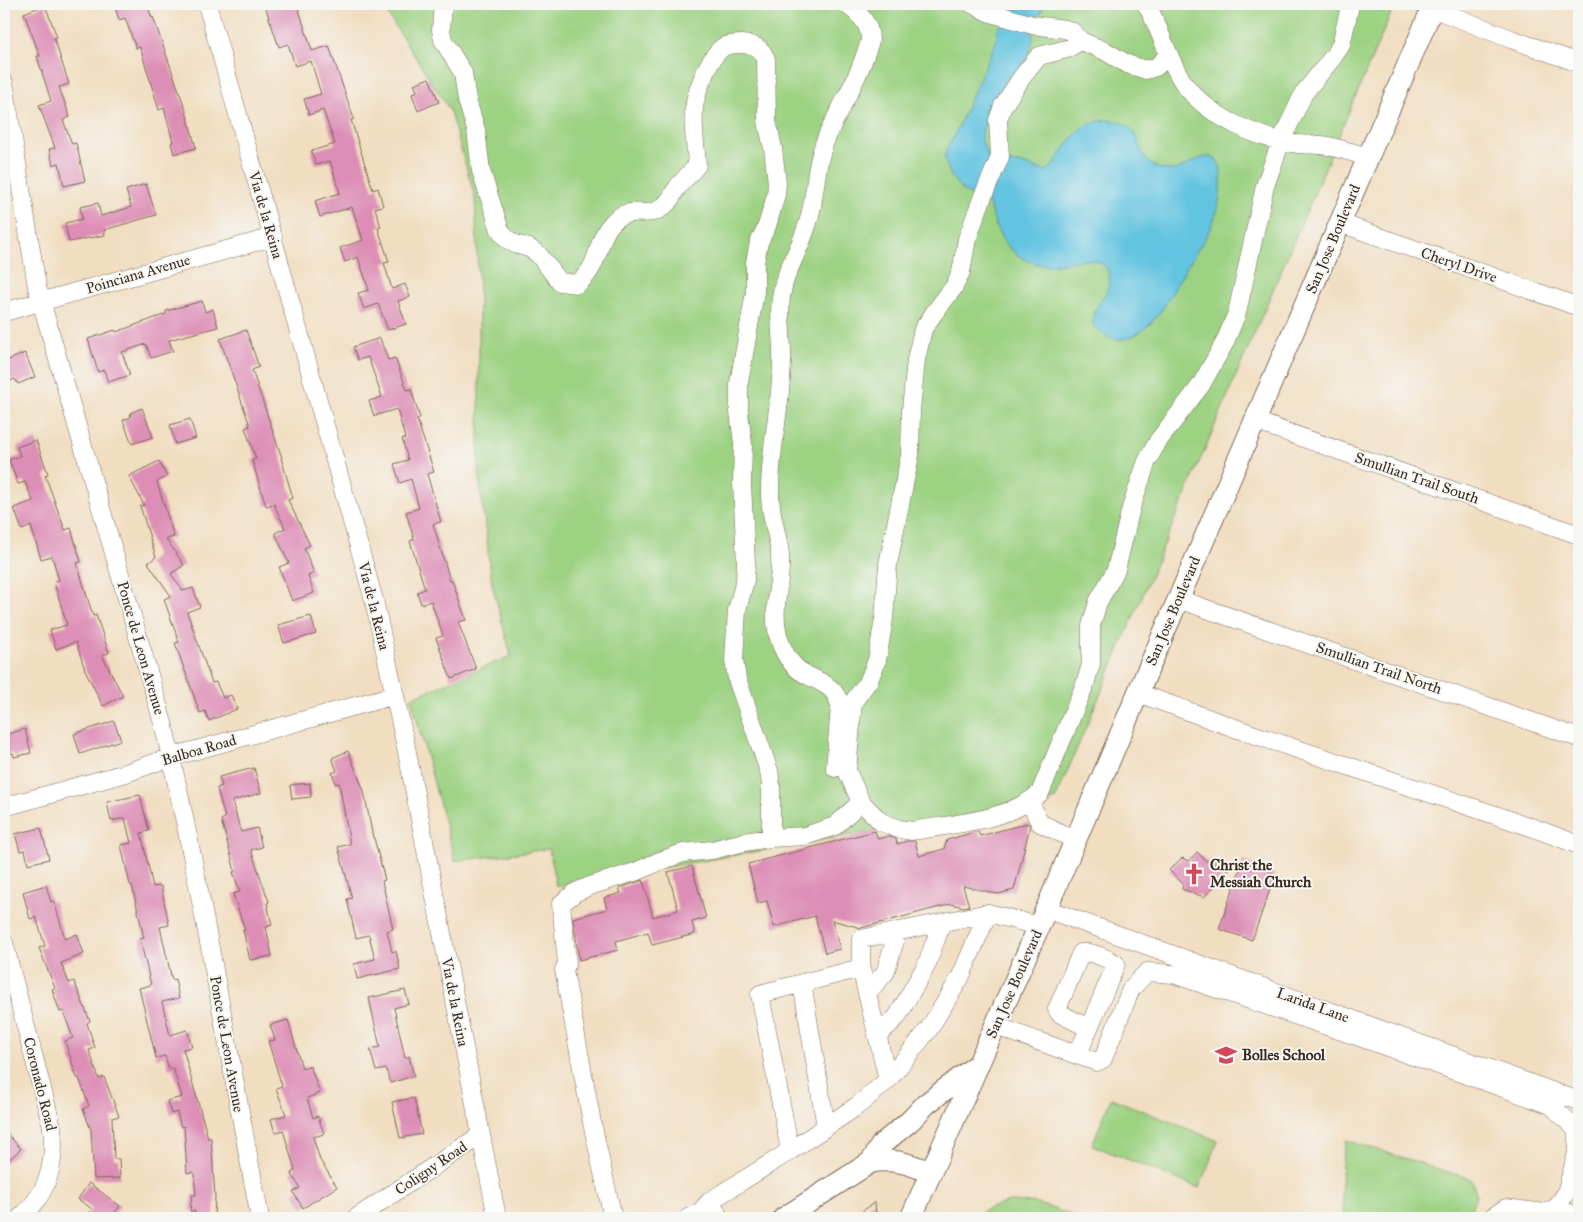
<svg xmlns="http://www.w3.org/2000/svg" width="1583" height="1222" font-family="'IM FELL Great Primer',serif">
<rect width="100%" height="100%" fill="#f6f6f2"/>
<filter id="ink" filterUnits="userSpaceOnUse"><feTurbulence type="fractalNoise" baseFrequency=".02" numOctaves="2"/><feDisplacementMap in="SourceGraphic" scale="10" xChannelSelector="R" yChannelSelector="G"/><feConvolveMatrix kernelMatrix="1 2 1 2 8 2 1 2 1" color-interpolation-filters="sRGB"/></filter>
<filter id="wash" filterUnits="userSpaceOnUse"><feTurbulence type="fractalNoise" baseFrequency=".0096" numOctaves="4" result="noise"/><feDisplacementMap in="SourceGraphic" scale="20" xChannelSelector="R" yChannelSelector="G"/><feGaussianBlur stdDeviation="1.12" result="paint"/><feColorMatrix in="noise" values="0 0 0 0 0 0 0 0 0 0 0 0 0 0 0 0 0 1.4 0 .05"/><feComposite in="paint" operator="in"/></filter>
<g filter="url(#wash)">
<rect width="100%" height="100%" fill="#f1dec1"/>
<!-- green -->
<path fill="#9dd283" stroke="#6c7e50" d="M381,4h1014l-340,796 -499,86 -7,-37 -94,12 -44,-163 100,-42 -19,-72 -13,-108v-179l-4,-100 -26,-88z
M1111,1098l107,43 -19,47 -107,-43z
M1346,1140l125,39 6,16 -10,23h-123c-3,-30 -5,-48 2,-78z
M1009,1202l26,1 47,15h-111l14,-8z"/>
<!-- water -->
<path fill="#63c4e1" stroke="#4f7780" d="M1002,4h42l-3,9 -9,8 -1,9 2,7 -1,7 -5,14 -34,46 -7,13 -5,22 12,30 10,-1 4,-5h11l28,8 6,-4c8,-11 17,-27 27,-36 15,-12 38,-16 52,-2 7,6 8,19 13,27 7,12 23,17 36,12 11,-4 33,-22 40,-2 3,10 0,31 -2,41 -5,22 -20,42 -32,61 -11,19 -21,41 -37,57 -7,6 -16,13 -26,14 -13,2 -22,-6 -30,-14 0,-3 0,-8 1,-11 5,-15 20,-24 14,-42 -7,-22 -44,-7 -60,-7 -18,0 -35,-10 -45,-25 -8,-13 -12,-29 -16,-43 -6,-1 -14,-1 -19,-3 -11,-6 -21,-23 -23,-35 -2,-8 5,-14 8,-21 15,-32 29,-66 44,-99 -2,-8 3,-14 9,-18l2,-8z"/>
<g id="blocks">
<!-- building -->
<path fill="#dd8eb6" d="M114,4h33l5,14 1,-1 33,94 10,37 -22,6 -3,-11 2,-1 -9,-34 -5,2 -19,-63 -4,1 -11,-30 -6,2z
M273,4h24l15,47 17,-5 25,73 -3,1 22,70 5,-2 5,18 -8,2 6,19 -3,1 11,34 -5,1 8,26 13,-5 5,13 -12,4 8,23 -18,6 -10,-26 -14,5 -6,-16 11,-3 -11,-33 -13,5 -5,-14 23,-8 -11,-33 -32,10 -5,-16 25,-8 -10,-32 -14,4 -5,-14 24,-7 -12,-34 -14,5 -5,-16 17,-5 -10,-33 -16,5 -7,-22 -9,3 -14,-41z
M45,5l12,32 -3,1 15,46 -10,3 11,30 -7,3 9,24 4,-1 9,38 -21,5 -5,-23 -6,2 -4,-16 6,-1 -16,-43 12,-4 -14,-45h3l-16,-43z
M429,78l10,24 -21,9 -6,-17 5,-3 -3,-7z
M146,184l10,31 -52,15 1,5 -36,7 -4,-19 17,-4 -2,-12 18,-4 3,13 30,-9 -5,-17z
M202,301l3,11 8,-3 5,18 -49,13 4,11 -22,7 -5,-14 -24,8 8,23 -22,7 -4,-12 -6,2 -10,-33 27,-9 1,2 50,-18v-3z
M246,330l13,37 -7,3 30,88h-1l12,40 -5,2 22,45 -6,3 10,25 -6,3 6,17 -22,8 -13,-34 10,-4 -14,-30 10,-5 -11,-24 -8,2 -14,-46 4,-1 -11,-31 5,-2 -30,-87z
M380,338l8,22 7,-2 12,32 4,-1 9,29 -3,1 17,53 -7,2 14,48 -8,2 17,56h2l14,40 -8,2 18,47 -25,10 -15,-41 7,-2 -12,-35 -10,3 -4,-12 8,-3 -15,-48 4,-2 -8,-27 13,-4 -8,-29 -11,4 -6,-19 14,-4 -6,-21 3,-1 -8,-29 -23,7 -5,-15 13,-4 -14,-40 -10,3 -5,-13z
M25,353l10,24 -17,7 -3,-5 -11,5v-22z
M142,408l11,29 -21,7 -9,-24 8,-3 -1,-4z
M190,419l6,19 -21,6 -5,-19z
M36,440l12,34 -3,1 20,55 6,-2 10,34 -4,1 16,53 3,-1 13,38 -7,2 21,41 -20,10 -18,-36 -9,-28 -20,7 -6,-19 17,-5 -13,-43 5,-2 -7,-24 -11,3 -10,-33 -9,4 -8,-22 19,-7 -8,-19 -7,2 -9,-24 11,-4 -3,-9z
M159,461l8,16 -10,5 17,55 -8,2 18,26 -13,9 12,17 10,-3 7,19 -13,5 25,71 4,-1 7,16 8,-3 6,14 -28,12 -4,-10 -5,2 -25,-70 4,-1 -15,-43 7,-3 -23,-33 8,-6 -16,-51 4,-1 -15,-29z
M311,616l5,18 -32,9 -6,-18z
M114,721l7,19 -41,14 -6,-20z
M25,729l6,24 -17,4 -1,-4 -9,2v-20z
M348,751l16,40 9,47h1l11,42 -3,1 11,48 -6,2 5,21 4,-1 4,18 -43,10 -3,-15 21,-5 -6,-24 -13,3 -9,-39 5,-1 -14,-51 12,-3 -11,-61 -3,1 -4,-11 5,-2 -5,-13z
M254,768l7,25 -29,8 9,31 16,-4 5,19 -11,3 18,52 -2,1 5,22 -6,2 6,29 -22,4 -7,-30h2l-12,-36 7,-2 -7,-20 2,-1 -14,-51 4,-2 -8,-30 5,-2 -3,-9z
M310,783l1,14 -19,2 -2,-14z
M140,795l9,36 -8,2 12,54 8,-1 8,39 -9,2 12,53 3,-1 4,19 -17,4 8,33 17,-5 5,17 -9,2 25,89h3l4,59 -1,21h-19v-7h-5l2,-16h4l-2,-23 -7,1 -3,-47 -3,1 -4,-15 -6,2 -4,-13 15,-4 -9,-29 -4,1 -4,-13 -9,2 -17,-70 12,-3 -11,-46 4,-1 -12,-53h-2l-9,-40 10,-2 -6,-25 -14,3 -4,-19z
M1028,823l2,3 -16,64 -16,4 -35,-8 6,20 -5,1 -13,-3 -90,24 -29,-8 8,29 -15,4 -10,-37 -41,11 -7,-26 -9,2 -10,-39 127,-33 3,8 11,-3 7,3 1,5 10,-3h8l4,15 25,-7 3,-9 31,-9 2,5z
M41,828l8,31 -21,5 -3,-14 -5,1 -5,-17z
M1197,852l9,9 24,9 -26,27 -22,-8 1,-5 -14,-14 13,-12 7,3z
M1243,861l27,10 5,4 -23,65 -33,-11z
M692,866l14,52 -14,4 3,12 -43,11 -4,-13 -32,9 2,9 -39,10 -6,-42 34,-9 -3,-11 17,-5 -2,-5 24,-8 10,37 25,-7 -10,-38z
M46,885l5,17 3,-1 11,38 12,-5 7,20 -23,9 8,20 5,-2 16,40 -3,2 8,25 -6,2 10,29 5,-2 15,39 -7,2 2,41h5l1,19 -26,1 -3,-49 -8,-21 6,-3 -10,-28h-2l-12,-37 8,-3 -10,-27 -3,1 -8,-23 3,-1 -16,-40 6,-2 -9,-29 -6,2 -7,-27z
M405,990l4,14 -15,4 11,50 4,-2 5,20 -24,7 -4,-14 -10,2 -6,-22 10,-2 -11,-49z
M288,1020l14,48 8,-2 10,27 -13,5 6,20 5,-2 6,18 -11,3 7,23 17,27 -34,21 -10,-16 7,-4 -9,-15 4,-3 -12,-40 -8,3 -4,-14 15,-4 -10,-27 6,-2 -14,-45 7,-1 -5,-15z
M414,1098l8,36 -22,4 -8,-36z
M4,1130l17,19 -17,15z
M89,1183l31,23 -9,12h-26l7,-9 -14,-10z
M875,1202l1,16h-23z"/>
</g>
</g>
<g filter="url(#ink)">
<use href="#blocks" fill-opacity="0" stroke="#7b6957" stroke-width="1"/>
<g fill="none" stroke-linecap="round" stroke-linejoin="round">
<!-- minor casing -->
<g stroke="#7b6957" stroke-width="19">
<path id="minor" d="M207,4l167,596 33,152 90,466
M443,4l-2,26 2,10 20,33 4,27 9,30 5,41 19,59 7,9 8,5 14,4 9,6 22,28 17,2c25,-19 18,-44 36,-62 14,-14 24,-7 40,-10 4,-1 11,-5 13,-8 5,-4 7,-11 11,-16 6,-8 14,-15 20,-23 -1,-20 -6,-43 -2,-63 3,-15 15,-46 28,-55 6,-3 13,-3 19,-3 13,1 19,3 24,15l1,62 6,27 4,35 -1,12 -9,31 -8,16 -4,20v30l-16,91v29l4,32 -1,39 4,81 -1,16 -8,30 -3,50 3,19 32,92 2,14v53
M972,4l16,8 45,13 32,4 8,3 8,9 24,10 22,13 19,6 10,-3 13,-12
M1146,4c15,25 21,54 37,78 23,34 75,57 115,62 10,1 20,0 30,2 13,3 27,7 40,11
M1432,8l79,31 68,24
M1081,41l-14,8 -28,7 -17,21 -19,29 -5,14 2,37 -17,39 -16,43 -6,33 -7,15 -20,26 -11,16 -7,31 -5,50 -1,45 -22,109 -4,55 -7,41 -8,20 -16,22 -6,69 14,31 20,20 18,7 13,2c41,-7 96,-10 128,-38l45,-109 6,-20v-38l7,-24 18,-32 15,-62 16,-47 11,-20 43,-56 24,-43 12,-29 28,-127 16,-45 23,-48 29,-36 8,-12 8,-35v-6
M4,83l33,204 126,436c39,164 65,330 97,495
M1340,223l239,84
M4,312l269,-75
M1255,421l324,114
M1178,599l401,139
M1138,693l108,39 285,95 48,18
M835,768l5,-62c-4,-20 -19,-23 -35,-32 -14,-7 -23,-24 -27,-39 -7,-27 4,-53 2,-80 -2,-22 -11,-42 -10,-64 0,-43 11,-85 12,-129 1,-27 -6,-52 2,-79 7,-23 21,-44 26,-68 6,-23 5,-48 14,-71 11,-29 30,-56 40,-86 2,-6 5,-12 6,-18 0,-17 -11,-27 -24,-36
M1030,802l10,21 35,17
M4,807l122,-34 45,-16 224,-62
M1046,909l533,192
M4,943l48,184c4,37 -4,67 -32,91
M861,968l27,112
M802,983l24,144
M867,993l18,-20 13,-42
M996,1026l75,27 10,-6 35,-83c-9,-6 -25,-13 -35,-11l-24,56 2,4 29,15
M877,1036l20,-19 29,-51 16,-43
M1071,1053l26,9 6,-3 28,-70 16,-17 26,2 186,63 192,68 25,24 2,20 -12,44 -9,14 -12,6 -39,-5 -15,10
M790,1151l67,-45 31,-26 41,-51 31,-51 28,-65
M1557,1207l22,11
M356,1218l125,-83
M613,1218l-21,-95 -28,-153 3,-7 -6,-59 15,-12 14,-6 48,-15 22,-10 23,-8 29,-3 32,-8 27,-4 34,-2 30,-10 26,-24
M688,1218l11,-5 11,-12
M720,1218l-10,-17 80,-50 -30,-157 101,-26v-29l127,-26 51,13"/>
</g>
<!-- major casing -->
<g stroke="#7b6957" stroke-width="23">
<path id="major" d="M871,1162l11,-18 28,-23 16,-17 51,-39
M784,1218l87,-56c24,-4 38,2 59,10
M911,1218l128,-292 99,-233 296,-689"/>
</g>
<!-- minor -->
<use href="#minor" stroke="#fff" stroke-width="18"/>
<!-- major -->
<use href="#major" stroke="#fff" stroke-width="21"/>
</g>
</g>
<!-- icons -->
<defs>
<g id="church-bare" transform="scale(1.725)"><path d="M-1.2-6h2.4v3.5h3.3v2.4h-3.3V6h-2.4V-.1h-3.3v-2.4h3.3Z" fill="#d1495b" stroke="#f6f6f2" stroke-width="2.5" paint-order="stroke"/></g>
<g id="school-bare" transform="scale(1.725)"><path d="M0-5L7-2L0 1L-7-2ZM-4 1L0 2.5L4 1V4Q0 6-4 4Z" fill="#d1495b" stroke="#f6f6f2" stroke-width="2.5" paint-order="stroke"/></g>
</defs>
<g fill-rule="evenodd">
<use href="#church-bare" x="1194" y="874"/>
<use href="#school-bare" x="1226" y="1055"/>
</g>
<g text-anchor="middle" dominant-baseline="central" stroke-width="4" stroke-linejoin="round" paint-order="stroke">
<!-- street labels -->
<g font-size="15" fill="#3b2a1e" stroke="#f6f6f2">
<text transform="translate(266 215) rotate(74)">Via de la Reina</text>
<text transform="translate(1333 239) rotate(-67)">San Jose Boulevard</text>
<text transform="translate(1459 265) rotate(19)">Cheryl Drive</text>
<text transform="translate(138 274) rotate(-16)">Poinciana Avenue</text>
<text transform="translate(1417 478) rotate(19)">Smullian Trail South</text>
<text transform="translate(374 606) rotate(76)">Via de la Reina</text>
<text transform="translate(1173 611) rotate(-67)">San Jose Boulevard</text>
<text transform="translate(141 648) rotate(74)">Ponce de Leon Avenue</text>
<text transform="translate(1379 668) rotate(19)">Smullian Trail North</text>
<text transform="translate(199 750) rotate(-16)">Balboa Road</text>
<text transform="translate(1014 984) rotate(-66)">San Jose Boulevard</text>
<text transform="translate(455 1002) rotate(79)">Via de la Reina</text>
<text transform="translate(1313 1005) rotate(20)">Larida Lane</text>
<text transform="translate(227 1044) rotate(80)">Ponce de Leon Avenue</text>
<text transform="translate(40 1084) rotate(76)">Coronado Road</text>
<text transform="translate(431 1168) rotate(-34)">Coligny Road</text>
</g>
<!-- poi labels -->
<g font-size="15" font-weight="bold" fill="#3b2a1e" stroke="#f6f6f2" text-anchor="start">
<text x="1210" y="865">Christ the<tspan x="1210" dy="17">Messiah Church</tspan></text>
<text x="1242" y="1055">Bolles School</text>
</g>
</g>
<!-- margin -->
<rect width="1583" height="1222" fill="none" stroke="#f6f6f2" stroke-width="20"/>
</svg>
